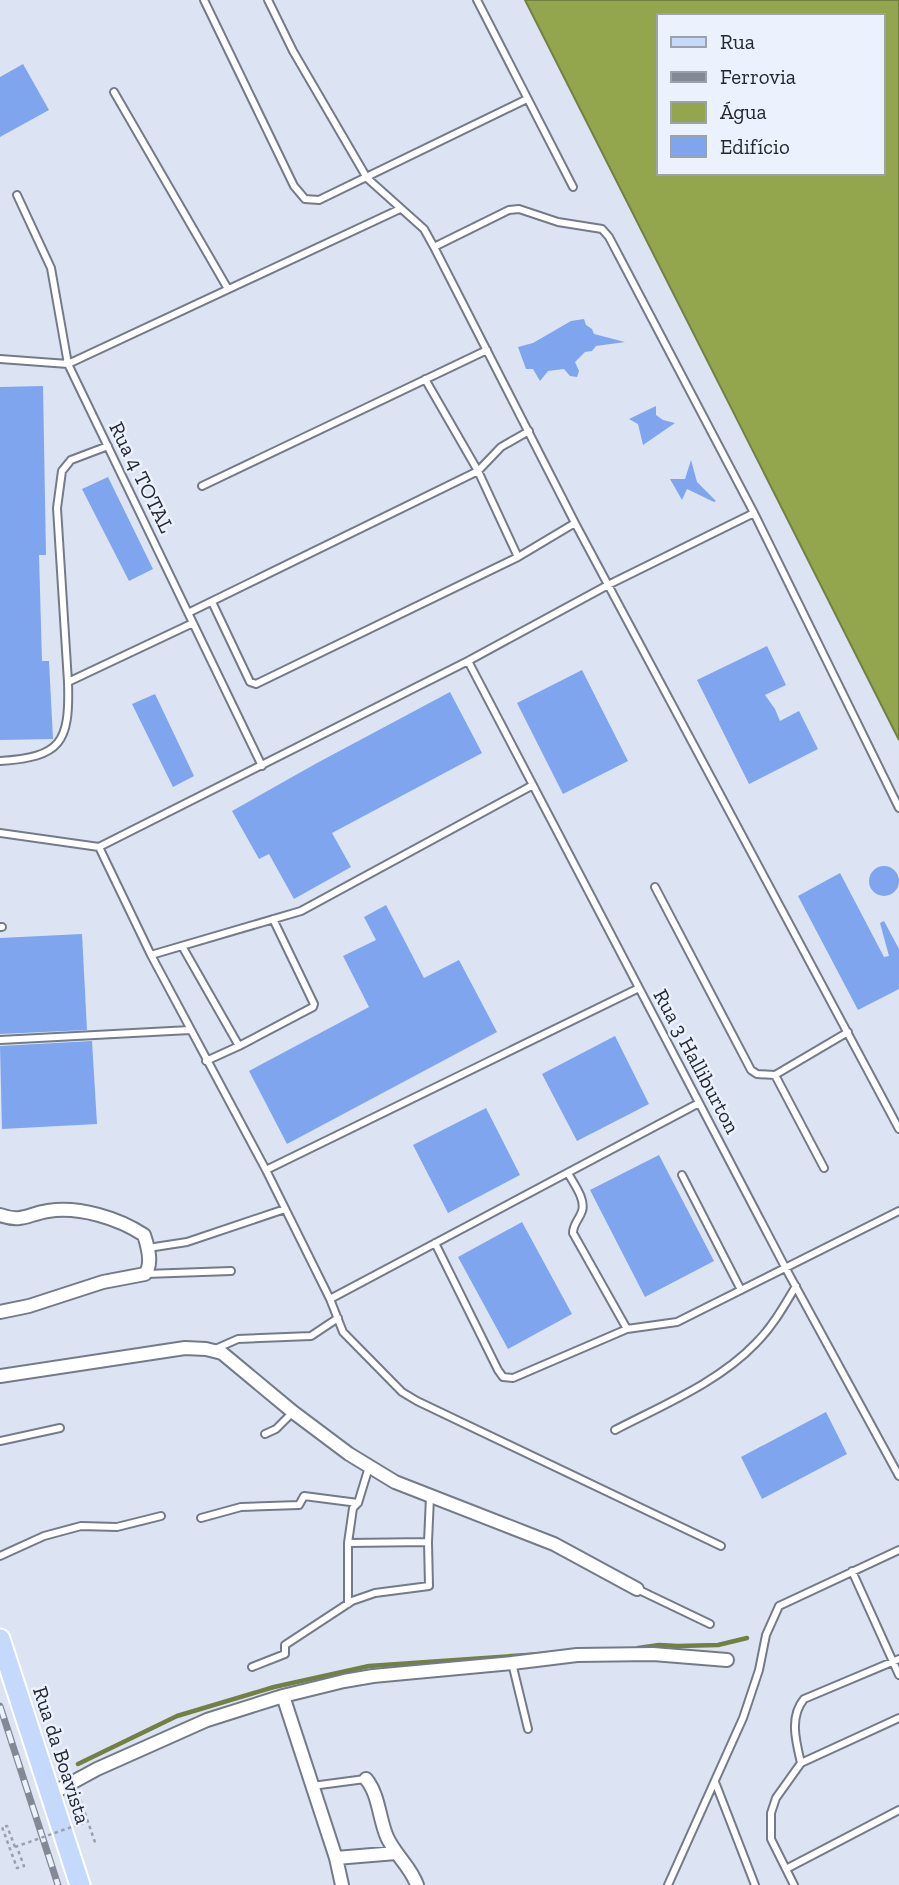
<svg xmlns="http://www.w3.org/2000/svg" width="899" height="1885" font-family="'Zilla Slab',serif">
<rect width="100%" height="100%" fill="#dce4f3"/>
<!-- water -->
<path fill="#93a54d" stroke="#728044" stroke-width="2" fill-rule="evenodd" d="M525,0h374v740zM659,16h224v157h-224z"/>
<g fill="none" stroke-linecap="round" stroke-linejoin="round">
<!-- stream -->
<path stroke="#728044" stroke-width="4.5" d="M638,1648l21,-3 19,1 40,-1 29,-7
M78,1764l99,-48 97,-29 95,-21 173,-12"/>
</g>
<!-- building -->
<path fill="#7ea5ee" d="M23,64l26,46 -49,27v-60z
M584,319l2,6 6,4 2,5 31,8 -29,4 -4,5 -7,1 -10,10 4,9 -2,6 -7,-1 -6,-7 -16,2 -8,10 -7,-12h-7l-8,-22 15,-4 38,-22z
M43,386l3,169h-7l3,106h7l4,78 -53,1v-353z
M656,406v9l7,5 12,3 -32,22 -5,-21 -9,-5z
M691,460l6,22 19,19 -2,1 -27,-13 -5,11 -12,-21h15z
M108,477l45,92 -24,12 -47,-92z
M767,646l19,39 -21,10 10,14 5,12 19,-10 19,38 -69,35 -52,-104z
M582,670l46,91 -65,33 -46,-91z
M450,692l32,61 -150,80 19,34 -57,32 -25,-45 -10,5 -27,-48 85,-48z
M155,694l39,82 -21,11 -41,-83z
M869 881a15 15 0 1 1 30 0a15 15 0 1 1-30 0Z
M840,873l44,84 5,-1 -9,-33 4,-2 15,28v40l-41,21 -60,-114z
M386,905l38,73 35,-18 38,72 -210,112 -38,-73 120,-64 -26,-51 33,-16 -12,-23z
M82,934l5,96 -87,4v-96z
M615,1036l34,68 -72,37 -35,-67z
M92,1041l5,83 -95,5 -2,-83z
M486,1108l34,67 -72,38 -35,-68z
M659,1155l55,106 -69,36 -55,-107z
M522,1222l50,92 -64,35 -50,-92z
M826,1412l21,42 -85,45 -21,-42z"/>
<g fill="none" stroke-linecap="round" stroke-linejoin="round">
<!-- lane casing -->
<g stroke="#747b88" stroke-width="10">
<path id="lane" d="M204,0l90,186 11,13 14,1 208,-101
M268,0l25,51 74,127 57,51 10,18 141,276 324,606
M477,0l96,187
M114,92l114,197
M17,195l34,73 17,96 194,402
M434,247l75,-37 10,-1 39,13 44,7 7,8 145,276 145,295
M0,359l68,5 332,-155
M425,379l53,92 40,86
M202,486l285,-136
M212,602l38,80 6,2 262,-127 57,-34
M188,613l290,-142 23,-24 28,-16
M468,661l317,606 114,209
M68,682l125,-59
M0,761c61,-4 70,-18 68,-79l-11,-174 5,-37 9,-11 37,-14
M0,833l99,14
M655,887l96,183 6,4 18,1 49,93
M0,927h2
M182,946l57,100
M151,955l150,-44 232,-126
M0,1040l190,-10
M206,1061l33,-15 74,-39 1,-3 -41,-85
M775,1075l73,-43
M266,1170l373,-182
M568,1173c5,10 18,26 14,38 -3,9 -9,13 -9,22l54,96
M682,1175l59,115
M435,1243l63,127 5,7 10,1 114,-49 50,-7 222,-111
M148,1248l39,-6 98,-33
M145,1274l86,-3
M330,1299l369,-196
M213,1350l25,-11 73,-3 27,-18
M615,1430c48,-25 104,-48 141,-87 17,-17 28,-37 40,-57
M265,1434l11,-5 17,-17
M0,1441l60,-13
M201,1518l40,-11 58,-2 5,-9 54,7
M348,1543l80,-1
M721,1546l-304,-145 -15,-9 -59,-60 -13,-33 -64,-129 -115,-215 -52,-108 369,-186 140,-76 146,-72
M0,1556l44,-20 37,-10 36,1 44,-11
M852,1571l47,104
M637,1589l73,35
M348,1604v-61l5,-35 5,-5 11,-36
M512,1663l16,66
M252,1667l33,-13v-9l67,-44 23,-8 54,-7 -1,-44 2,-45
M801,1763c-5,-21 -12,-46 3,-64l95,-40
M715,1782l40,103
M312,1786l53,-7
M786,1869l113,-59
M668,1885l75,-167 16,-48 7,-35 13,-29 120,-56
M794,1885l-23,-46v-26l5,-15 25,-35 98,-45"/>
</g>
<!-- street casing -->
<g stroke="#747b88" stroke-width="16">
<path id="street" d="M0,1215c22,8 28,-1 48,-4 31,-5 70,7 96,24 4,12 9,29 1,39l-42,8 -74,24 -29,6
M0,1376l185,-28 21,1 16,4 71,59 56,42 46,28 159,62 83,45
M283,1696l53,162 6,27
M366,1779c13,15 13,40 21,58 8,18 24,30 30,48
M51,1794l46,-25 110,-49 76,-24 61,-15 29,-5 139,-13 65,-8 76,-1 74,6
M336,1858l60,-5"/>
</g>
<!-- primary casing -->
<g stroke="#fff" stroke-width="23">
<path id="primary" d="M0,1639l80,246"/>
</g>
<!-- path -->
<path stroke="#9aa0ac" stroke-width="2.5" stroke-dasharray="3.5 3.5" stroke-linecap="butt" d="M83,1823l-7,-22 4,-2 16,46
M15,1847l-8,-21 -5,1 15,41 7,-2 -6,-16"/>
<!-- lane -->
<use href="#lane" stroke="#fff" stroke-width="6"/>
<!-- street -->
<use href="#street" stroke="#fff" stroke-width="12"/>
<!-- primary -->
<use href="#primary" stroke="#c5d9fd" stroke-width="19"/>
<!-- rail casing -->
<g stroke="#848a95" stroke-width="7">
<path id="rail" d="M0,1706l58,179"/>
</g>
<!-- rail -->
<use href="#rail" stroke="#ebf1fd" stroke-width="4.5" stroke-dasharray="13" stroke-linecap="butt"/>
<!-- path-bridge -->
<path stroke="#9aa0ac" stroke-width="2.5" stroke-dasharray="3.5 3.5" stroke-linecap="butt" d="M15,1847l68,-24"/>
</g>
<g text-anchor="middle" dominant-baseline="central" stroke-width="5" stroke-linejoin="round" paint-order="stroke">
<!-- street labels -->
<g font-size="21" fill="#25282e" stroke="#ebf1fd">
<text transform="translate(142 477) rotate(64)">Rua 4 TOTAL</text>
<text transform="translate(697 1061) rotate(62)">Rua 3 Halliburton</text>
<text transform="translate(62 1755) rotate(72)">Rua da Boavista</text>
</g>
</g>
<!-- legend -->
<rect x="657" y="14" width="228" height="161" fill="#ebf1fd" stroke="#9ca1aa" stroke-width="2"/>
<rect x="671" y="37" width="35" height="10" fill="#c5d9fd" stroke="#9ca1aa" stroke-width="2"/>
<text x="720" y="49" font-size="21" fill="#25282e">Rua</text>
<rect x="671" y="72" width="35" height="10" fill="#848a95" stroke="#9ca1aa" stroke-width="2"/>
<text x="720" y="84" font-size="21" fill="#25282e">Ferrovia</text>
<rect x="671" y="102" width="35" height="21" fill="#93a54d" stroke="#9ca1aa" stroke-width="2"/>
<text x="720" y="119" font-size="21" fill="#25282e">Água</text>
<rect x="671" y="136" width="35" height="21" fill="#7ea5ee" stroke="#9ca1aa" stroke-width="2"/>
<text x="720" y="154" font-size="21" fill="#25282e">Edifício</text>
</svg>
